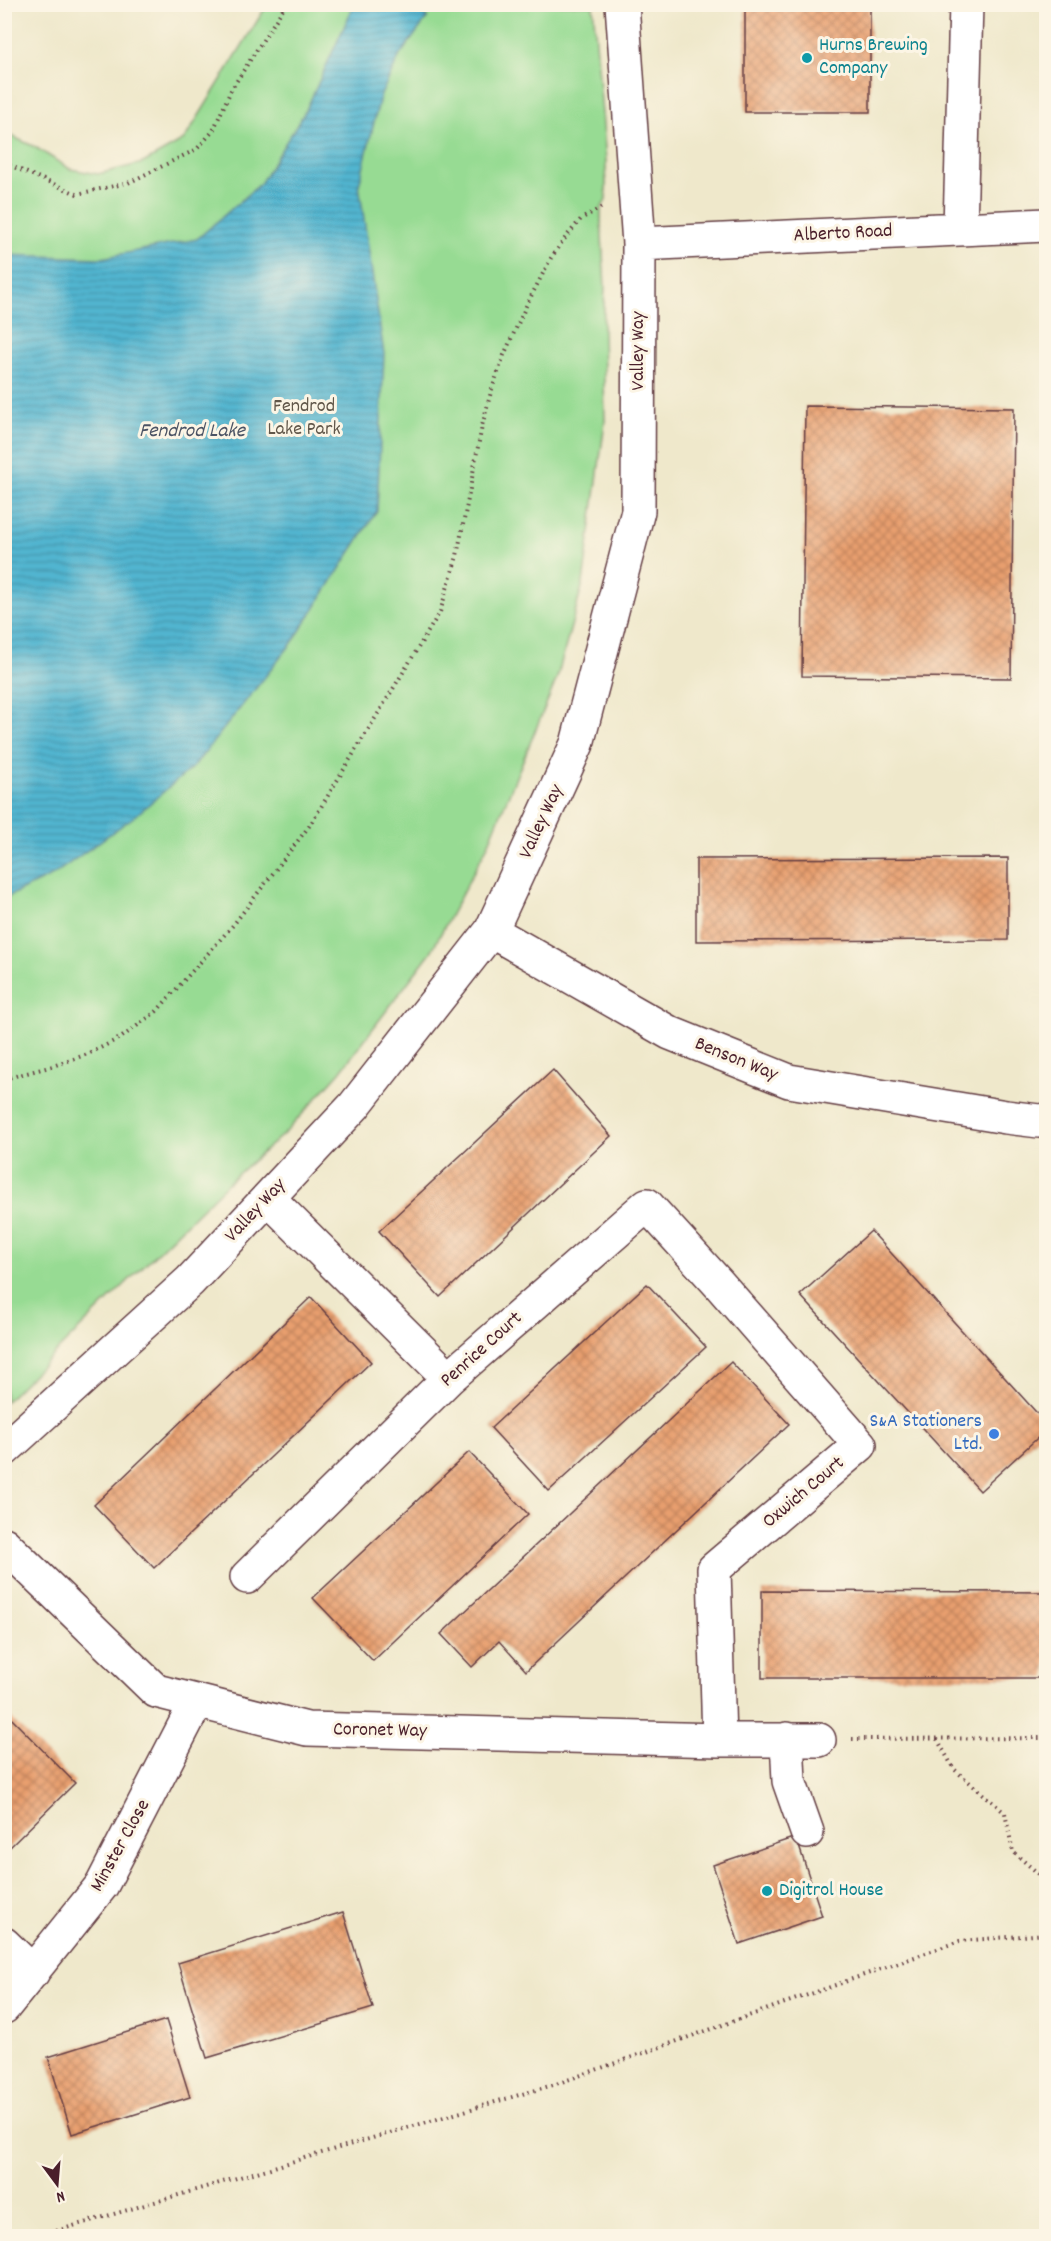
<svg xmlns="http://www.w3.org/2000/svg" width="1051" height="2241" font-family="Dekko,sans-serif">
<defs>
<pattern id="water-rules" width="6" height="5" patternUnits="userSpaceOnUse" patternTransform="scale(1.5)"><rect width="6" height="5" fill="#51b5d0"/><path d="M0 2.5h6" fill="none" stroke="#4593a9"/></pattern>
<pattern id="building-cross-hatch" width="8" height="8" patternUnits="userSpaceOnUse" patternTransform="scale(1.5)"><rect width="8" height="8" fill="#e89f6e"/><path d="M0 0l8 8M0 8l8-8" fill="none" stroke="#be815b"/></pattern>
</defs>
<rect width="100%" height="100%" fill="#fcf5e5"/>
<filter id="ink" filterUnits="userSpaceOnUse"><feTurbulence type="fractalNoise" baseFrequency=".0167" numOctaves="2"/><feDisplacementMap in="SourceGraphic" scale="12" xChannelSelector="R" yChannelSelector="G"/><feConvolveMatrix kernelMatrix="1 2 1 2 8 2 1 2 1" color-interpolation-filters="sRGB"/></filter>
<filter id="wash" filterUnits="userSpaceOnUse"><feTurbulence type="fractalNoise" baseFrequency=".008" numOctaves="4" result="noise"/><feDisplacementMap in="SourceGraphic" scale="24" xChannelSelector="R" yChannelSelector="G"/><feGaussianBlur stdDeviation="1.35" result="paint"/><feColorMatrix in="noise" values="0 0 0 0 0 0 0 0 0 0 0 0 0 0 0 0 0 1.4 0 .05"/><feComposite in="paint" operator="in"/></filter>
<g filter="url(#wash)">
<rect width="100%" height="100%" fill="#efe8cb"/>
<!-- green -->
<path fill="#97db93" stroke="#707d5f" stroke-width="1.5" d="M267,5h326l13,156v39l-5,9v11l4,67 -2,43 2,92 -22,161 -26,95 -69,167 -57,107 -91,120 -53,59 -55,48 -227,223v-1269l30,14 35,22 28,5 45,-11 41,-23z"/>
<!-- water -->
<path fill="url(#water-rules)" stroke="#4e6a7e" stroke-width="1.5" d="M354,5h55l19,12 -28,38 -20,42 -21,88 25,169 -7,157 -85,132 -98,123 -59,50 -82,59 -48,23v-643l97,3 95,-19 63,-55 46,-74z"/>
<g id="blocks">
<!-- building -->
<path fill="url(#building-cross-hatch)" d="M745,4h125v108h-125z
M805,406l209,2 -3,270 -209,-2z
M1008,858v82l-312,1v-82z
M553,1070l58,66 -171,161 -61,-66z
M871,1231l175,192v7l-66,61 -180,-196z
M647,1284l59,63 -157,144 -58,-63z
M311,1297l60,65 -217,206 -60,-63z
M731,1362l58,62 -263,247 -27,-30 -27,26 -31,-33z
M469,1452l59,62 -155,147 -60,-63z
M762,1591l284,1v86h-284z
M4,1711l71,72 -71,70z
M796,1837l26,79 -83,28 -26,-79z
M343,1912l30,96 -166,50 -29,-95z
M166,2020l24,77 -118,37 -24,-77z"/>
</g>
</g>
<g filter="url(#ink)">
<use href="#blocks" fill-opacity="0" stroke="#633d43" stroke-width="1.5"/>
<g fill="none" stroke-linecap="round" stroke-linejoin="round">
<!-- minor casing -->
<g stroke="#633d43" stroke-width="36">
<path id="minor" d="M960,228l6,-224
M639,244l407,-19
M491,931l179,102 119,48 217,36 33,4 7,-1
M268,1198l181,180
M4,1450l186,-169 164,-175 137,-175 86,-187 61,-233 1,-267 -17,-240
M4,1544l152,147 151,38 412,11h100
M247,1577l202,-199 198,-173 72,79 141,161 -146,124 5,171
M787,1739l2,42 18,51
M4,1944l29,28
M4,2007l98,-122 95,-184"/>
</g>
<!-- path -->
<path stroke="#633d43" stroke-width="4" stroke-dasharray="1.5 4.5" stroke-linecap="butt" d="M4,163l73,31 51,-11 69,-34 16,-18 18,-41 55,-86
M4,1079l49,-13 35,-12 34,-17 35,-26 77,-87 76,-99 130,-213 17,-56 25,-130 9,-34 13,-37 22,-49 25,-48 15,-21 15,-18 21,-12
M852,1739l194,-1
M937,1739l17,30 51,44 8,39 33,28
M39,2236l514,-151 407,-144 86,-7"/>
<!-- minor -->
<use href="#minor" stroke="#fff" stroke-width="33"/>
</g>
</g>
<!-- markers -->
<g fill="#0f9aa8" stroke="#fcf5e5" stroke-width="2">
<circle cx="807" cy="58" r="6"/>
<circle cx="767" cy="1891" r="6"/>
</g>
<circle fill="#3f7fe0" stroke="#fcf5e5" stroke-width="2" cx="994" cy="1434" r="6"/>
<g text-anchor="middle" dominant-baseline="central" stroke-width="6" stroke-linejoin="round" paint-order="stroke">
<!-- culture labels -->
<g font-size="20" fill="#0d838f" stroke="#fcf5e5" text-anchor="start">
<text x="819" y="46">Hurns Brewing<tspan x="819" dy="23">Company</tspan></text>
<text x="779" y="1891">Digitrol House</text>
</g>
<!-- street labels -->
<g font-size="20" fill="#4a1f2b" stroke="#fcf5e5">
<text transform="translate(843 234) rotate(-3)">Alberto Road</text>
<text transform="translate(639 351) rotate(-90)">Valley Way</text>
<text transform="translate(542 822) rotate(-65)">Valley Way</text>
<text transform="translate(736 1060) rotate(22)">Benson Way</text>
<text transform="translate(256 1211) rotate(-47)">Valley Way</text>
<text transform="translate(482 1350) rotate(-42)">Penrice Court</text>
<text transform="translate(804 1493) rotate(-40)">Oxwich Court</text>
<text transform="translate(380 1731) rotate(1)">Coronet Way</text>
<text transform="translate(121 1846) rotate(-61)">Minster Close</text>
</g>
<!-- park labels -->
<g font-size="20" fill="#61574a" stroke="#fcf5e5">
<text x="304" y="407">Fendrod<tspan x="304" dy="23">Lake Park</tspan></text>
</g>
<!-- shop labels -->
<g font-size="20" fill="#366cbe" stroke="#fcf5e5" text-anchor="end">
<text x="982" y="1422">S&amp;A Stationers<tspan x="982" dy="23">Ltd.</tspan></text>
</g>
<!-- water labels -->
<g font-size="21" font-style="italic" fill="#4c5465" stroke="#fcf5e5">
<text x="192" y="432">Fendrod Lake</text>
</g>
</g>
<!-- margin -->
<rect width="1051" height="2241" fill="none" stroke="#fcf5e5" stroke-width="24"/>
<!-- north arrow -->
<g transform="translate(57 2184) rotate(164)" stroke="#fcf5e5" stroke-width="4.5" paint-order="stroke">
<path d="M0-4.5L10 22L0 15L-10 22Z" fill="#4a1f2b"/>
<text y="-9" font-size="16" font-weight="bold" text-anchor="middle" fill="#4a1f2b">N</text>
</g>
</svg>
